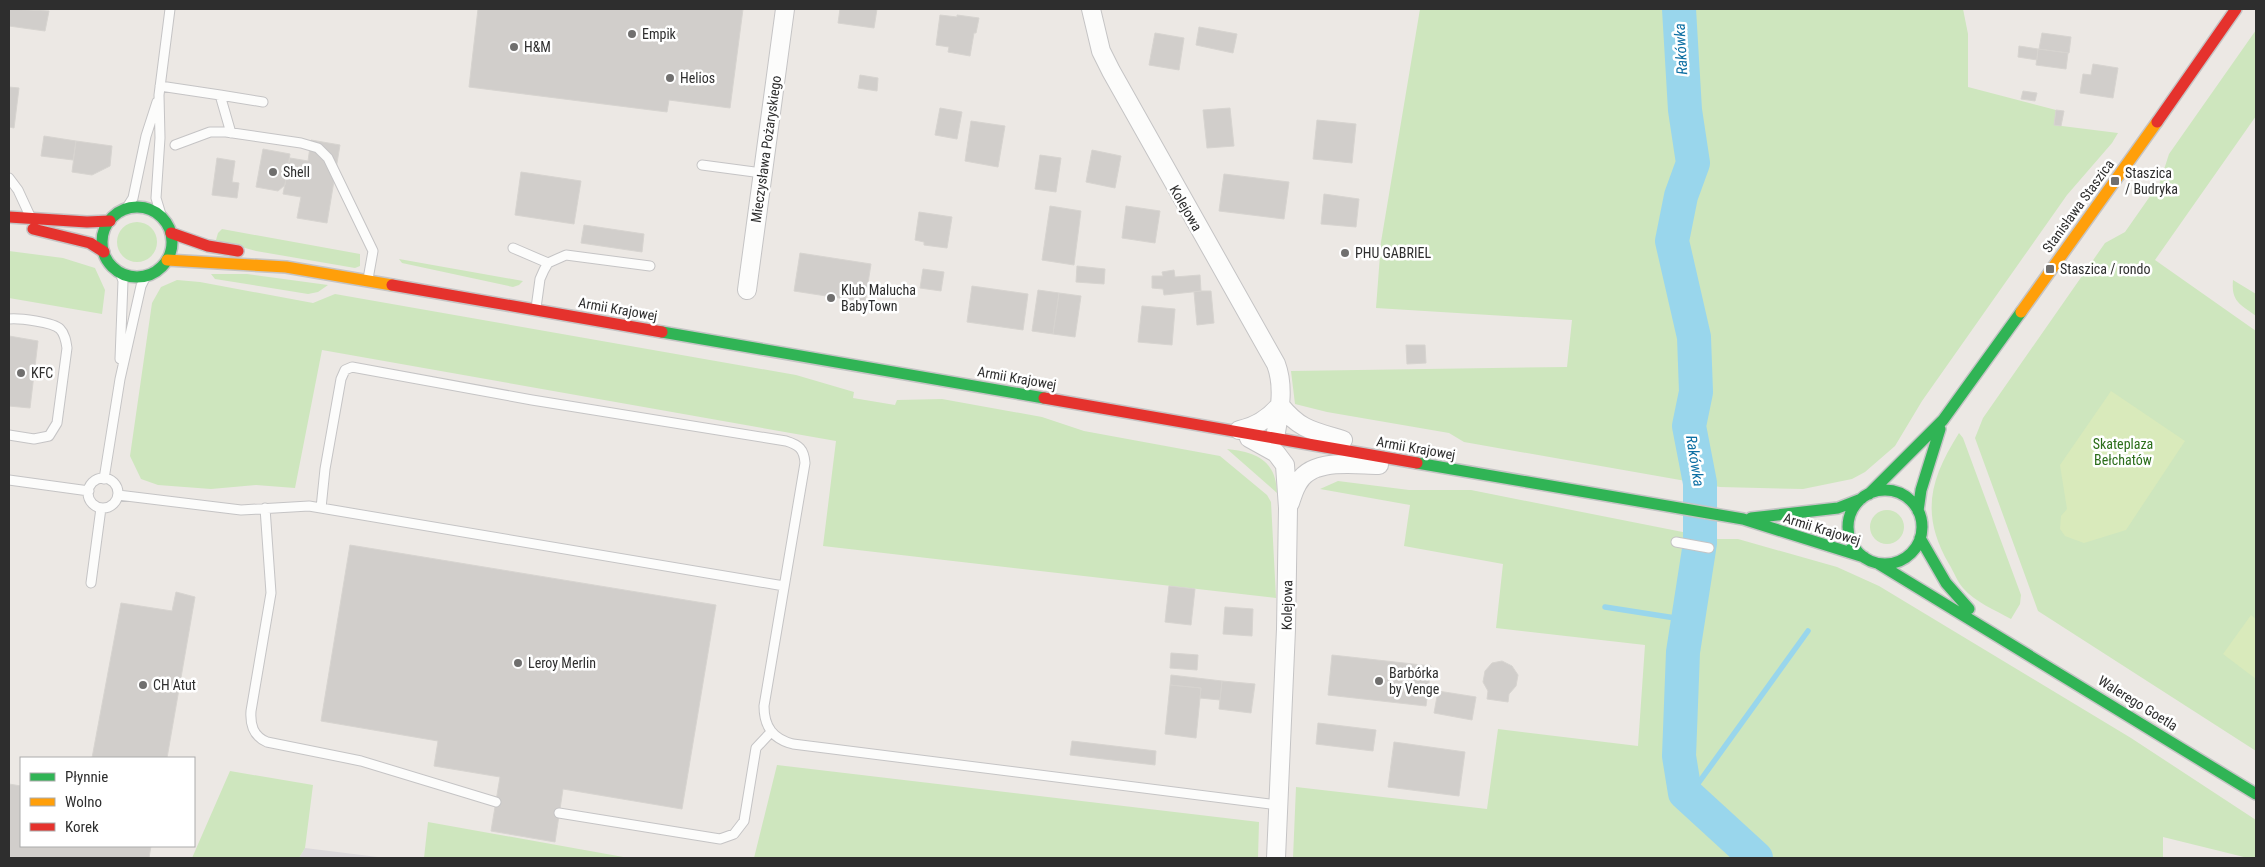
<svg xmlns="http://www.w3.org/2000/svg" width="2265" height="867" font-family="'Roboto Condensed',sans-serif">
<rect width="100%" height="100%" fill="#ece8e4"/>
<!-- industrial -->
<path fill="#dcd9db" d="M305,848l81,10h-87z"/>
<!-- green -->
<path fill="#cee6be" d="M1420,9h543l5,25v53l88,23 -2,15 64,8 -6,10 -45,52 -145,206 -27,45 -30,26 -13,7 -49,10 -83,-2 -256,-45 -15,-9 -122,-21 -32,-8 -4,-33 276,-4 5,-47 -196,-12 5,-66z
M2256,30v86l-101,144 101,71v420l-218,-140 -63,-173 8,-20 122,-175 20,-11 35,-50 9,-28z
M117 242a20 20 0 1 1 40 0a20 20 0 1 1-40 0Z
M222,229l138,25v12l-5,2 -99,-17 -40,-11 2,-7z
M9,251l54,7 32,10 10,22 -3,24 -93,-16z
M399,259l124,22 -4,4 -6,2 -111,-24z
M211,274h36l81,11 -10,7 -10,2 -93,-15z
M177,280l23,2 113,21 22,-9 461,81 58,17 -1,6 42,7 2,-5 45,-1 100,18 42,14 136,25 47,39 4,7 5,96 -453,-52 13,-105 -514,-91 -27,138 -39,-3 -45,4 -53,-4 -17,-6 -11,-23 22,-153 9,-16z
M2233,280l23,14v22c-16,-12 -25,-14 -23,-36z
M1959,433l4,5 58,157 -1,9 -9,15c-16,-9 -36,-17 -48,-31 -6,-7 -9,-16 -14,-24 -29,-50 -19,-85 10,-131z
M1227,449c29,3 49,11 50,44z
M1338,481l71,9h62l247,49h20l99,28 42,19 252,152 125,82v38h-8l-85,-21v21h-870l3,-71 191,22 11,-80 140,17 7,-101 -149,-17 7,-64 -99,-18 6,-41 -90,-16z
M1870 527a17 17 0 1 1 34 0a17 17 0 1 1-34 0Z
M777,765l482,57 -1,36h-504z
M230,771l83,14 -8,63 -6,10h-107z
M428,822l201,36h-205z"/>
<!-- pitch -->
<path fill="#d9eabb" d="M2111,391l74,50 -59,89 -42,13 -19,-7 -5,-7 1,-13 6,-7 -7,-44z
M2251,615l5,4v60l-33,-25z"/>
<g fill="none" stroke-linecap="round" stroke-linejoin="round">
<!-- stream -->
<path stroke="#99d6ec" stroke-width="5.5" d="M1605,607l83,13
M1685,793l12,-8 111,-154"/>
<!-- river -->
<path stroke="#99d6ec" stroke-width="34" d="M1679,9l6,101 8,53 -12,33 -9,45 22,96 2,55 -7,34 11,57v60l-17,109 -4,104 6,37 71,65"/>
</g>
<!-- building -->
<path fill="#d1cecb" stroke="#d7d4d0" d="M9,9l40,2 -4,20 -36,-5z
M478,9h265l-13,99 -61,-8 -2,12 -198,-25z
M840,9h37l-3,19 -36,-5z
M940,15l17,2v-2l22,3 -3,15h-2l-4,23 -22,-4 1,-5 -13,-2z
M1199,27l38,7 -4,19 -37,-8z
M1155,33l29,5 -5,32 -30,-5z
M2042,33l29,4 -2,16 -30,-4z
M2019,46l19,3 -1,11 -19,-3z
M2038,49l30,4 -2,16 -30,-4z
M2093,64l25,4 -5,30 -33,-5 3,-19 8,1z
M860,75l18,3 -1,13 -19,-3z
M9,87l10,1 -5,40 -5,-1z
M2023,91l14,2 -2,8 -14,-2z
M940,108l22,4 -5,27 -22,-4z
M1230,108l4,38 -27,2 -4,-38z
M2056,110l8,1 -3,15 -7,-1z
M1317,120l39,4 -4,39 -39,-4z
M971,121l34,5 -7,41 -33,-6z
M44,136l32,5 -3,19 -32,-4z
M311,140l29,5 -13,78 -30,-5 4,-21 -18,-3 7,-36 18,3z
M76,141l36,5 -2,20 -18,9 -20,-3z
M263,149l27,5 -5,31 -7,6 -22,-4z
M1092,150l29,6 -6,32 -29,-6z
M1040,155l21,3 -5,34 -21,-3z
M217,158l18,3 -3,21 7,1 -2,15 -25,-3z
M521,172l60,9 -7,43 -59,-9z
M1224,174l65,8 -5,37 -65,-8z
M1324,194l35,5 -3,28 -35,-3z
M1050,206l31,5 -7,54 -32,-5z
M1126,206l34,5 -5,32 -33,-5z
M919,212l33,5 -5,31 -23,-3v-3l-9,-2z
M584,225l60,9 -2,18 -61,-9z
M800,253l71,11 -6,38 -71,-11z
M1077,266l28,3 -1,15 -28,-2z
M923,269l21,3 -3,19 -21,-3z
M1174,270l1,7 25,-2 1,16 -37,4 -1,-6 -11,-1v-12h11l-1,-4z
M972,286l56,8 -5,36 -56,-8z
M1038,290l21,3 -6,41 -21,-3z
M1201,291h10l3,32 -17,2 -3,-33z
M1059,293l22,3 -6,41 -22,-3z
M1142,306l33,3 -3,36 -34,-3z
M9,336l29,5 -8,67 -21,-2z
M1406,345h19l1,18 -19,1z
M350,545l366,60 -34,204 -119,-20 -8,53 -64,-11 9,-54 -66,-11 4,-25 -117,-20z
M1169,586l26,3 -4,36 -26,-3z
M176,592l19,5 -28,161h-75l29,-155 51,8z
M1225,607l28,2 -1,27 -29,-2z
M1171,653l27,2 -1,15 -27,-2z
M1332,655l99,11 -5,40 -98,-11z
M1502,661l10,5 6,9 -2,11 -7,8 -1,8 -21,-3 1,-8 -5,-9 2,-11 7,-8z
M1171,675l51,6 -2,19 -20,-2 1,-10 -31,-3z
M1222,681l33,3 -4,29 -32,-4z
M1170,685l31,3 -5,50 -31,-4z
M1438,691l38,6 -4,23 -38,-7z
M1318,723l58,7 -3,21 -57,-7z
M1072,741l84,10 -1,14 -85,-10z
M1394,742l71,10 -6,44 -71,-9z
M9,784l12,2v60h130l-2,12 -140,-1z"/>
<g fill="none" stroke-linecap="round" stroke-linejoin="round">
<!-- lane casing -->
<g stroke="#c5c4c5" stroke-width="11">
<path id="lane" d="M160,86l60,9 11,38
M220,95l43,7
M175,145l35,-13h16l75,11 17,5 10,10 45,93 -5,28
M702,165l60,8
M9,178l9,12 12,26
M126,209l7,-11 13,-62 11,-34
M162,218l-6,-20 4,-60 -1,-43 11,-86
M513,248l35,15
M120,272l3,9 -3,78
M536,308l4,-29 4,-9 4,-7 18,-8 84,11
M9,319c10,-1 44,3 51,10 5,5 6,12 7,19l-10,75 -8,13 -15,3 -25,-4
M88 493a15 15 0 1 1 30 0a15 15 0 1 1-30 0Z
M104,479l16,-100 21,-93 5,-10
M9,480l80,11
M118,495l123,15 68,-4 475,80
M265,508l6,85 -20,118c-1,14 2,25 16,31l94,19 135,41
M321,508l4,-39 16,-90 4,-9 7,-3 180,33 254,41c13,4 18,8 19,22l-41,243c0,21 9,33 29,38l485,61
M1676,542l33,6
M91,583l10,-75
M559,813l161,26 14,-5 10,-13 12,-73 15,-16"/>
</g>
<!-- street casing -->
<g stroke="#c5c4c5" stroke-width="20">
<path id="street" d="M1091,9l10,42 10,20 165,293c9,24 3,50 -1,74
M747,290l38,-281
M1280,405c20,25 33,26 63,35
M1239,430c16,-3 30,-12 41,-25
M1249,438l27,15 9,12 3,43 -2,121 -10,229
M1290,503c2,-6 4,-13 7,-18 13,-28 57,-20 82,-20"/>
</g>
<!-- fast casing -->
<g stroke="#c5c4c5" stroke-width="14">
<path id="fast" d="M102 242a35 35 0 1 1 70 0a35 35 0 1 1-70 0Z
M662,332l382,66
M1417,463l326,56 121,38
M1848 527a37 37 0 1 1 74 0a37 37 0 1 1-74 0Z
M1869,494l74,-74 78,-108
M1918,511l3,-21 19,-61
M1751,518l87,-10 23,-9
M1920,538l26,45 23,26
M1879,564l377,230"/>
</g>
<!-- slow casing -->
<g stroke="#c5c4c5" stroke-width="14">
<path id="slow" d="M167,260l119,7 106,18
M2021,312l136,-190"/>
</g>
<!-- jam casing -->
<g stroke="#c5c4c5" stroke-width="14">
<path id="jam" d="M2157,122l79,-113
M9,217l78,5 23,-1
M33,229l57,14 14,9
M171,233l37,13 30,5
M392,285l270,47
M1044,398l373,65"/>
</g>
<!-- lane -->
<use href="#lane" stroke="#fcfcfb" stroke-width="9"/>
<!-- street -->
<use href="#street" stroke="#fcfcfb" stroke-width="18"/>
<!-- fast -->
<use href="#fast" stroke="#30b455" stroke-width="11"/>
<!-- slow -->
<use href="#slow" stroke="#ff9f0a" stroke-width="11"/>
<!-- jam -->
<use href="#jam" stroke="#e5322d" stroke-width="11"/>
</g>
<!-- markers -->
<g fill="#706f6e" stroke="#fff" stroke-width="2">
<circle cx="632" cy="34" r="5"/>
<circle cx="514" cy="47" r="5"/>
<circle cx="670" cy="78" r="5"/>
<circle cx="273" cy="172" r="5"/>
<rect x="2110" y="176" width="10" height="10" rx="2.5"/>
<circle cx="1345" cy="253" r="5"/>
<rect x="2045" y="264" width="10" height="10" rx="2.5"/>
<circle cx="831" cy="298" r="5"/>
<circle cx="21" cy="373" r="5"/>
<circle cx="518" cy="663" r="5"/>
<circle cx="1379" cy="681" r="5"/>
<circle cx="143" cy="685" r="5"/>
</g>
<g text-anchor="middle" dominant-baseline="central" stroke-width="5" stroke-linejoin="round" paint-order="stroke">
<!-- poi labels -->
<g font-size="14" fill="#2e2e2e" stroke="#fff" text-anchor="start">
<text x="642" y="34">Empik</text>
<text x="524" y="47">H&amp;M</text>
<text x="680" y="78">Helios</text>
<text x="283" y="172">Shell</text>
<text x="2125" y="173">Staszica<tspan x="2125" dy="16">/ Budryka</tspan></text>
<text x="1355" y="253">PHU GABRIEL</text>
<text x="2060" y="269">Staszica / rondo</text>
<text x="841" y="290">Klub Malucha<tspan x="841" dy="16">BabyTown</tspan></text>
<text x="31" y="373">KFC</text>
<text x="528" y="663">Leroy Merlin</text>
<text x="1389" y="673">Barbórka<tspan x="1389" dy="16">by Venge</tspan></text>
<text x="153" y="685">CH Atut</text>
</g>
<!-- street labels -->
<g font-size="14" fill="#2e2e2e" stroke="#fff">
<text transform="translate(766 149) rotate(-82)">Mieczysława Pożaryskiego</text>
<text transform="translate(2078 206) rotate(-54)">Stanisława Staszica</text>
<text transform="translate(1186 208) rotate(60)">Kolejowa</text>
<text transform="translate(618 309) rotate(10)">Armii Krajowej</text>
<text transform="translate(1017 378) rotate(10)">Armii Krajowej</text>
<text transform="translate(1416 448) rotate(10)">Armii Krajowej</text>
<text transform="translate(1822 529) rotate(17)">Armii Krajowej</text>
<text transform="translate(1287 605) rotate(-89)">Kolejowa</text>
<text transform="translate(2138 703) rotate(32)">Walerego Goetla</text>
</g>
<!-- park labels -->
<g font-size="14" fill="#2c6e1b" stroke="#fff">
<text x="2123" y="444">Skateplaza<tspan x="2123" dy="16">Bełchatów</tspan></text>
</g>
<!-- water labels -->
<g font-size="15" font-style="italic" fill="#0d6fa3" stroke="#fff">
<text transform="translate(1681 49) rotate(-93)">Rakówka</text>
<text transform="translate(1695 461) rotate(81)">Rakówka</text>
</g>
</g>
<!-- border -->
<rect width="2265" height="867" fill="none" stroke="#2e2e2e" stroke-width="20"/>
<!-- legend -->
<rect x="20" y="757" width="175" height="90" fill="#ffffff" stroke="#ababab"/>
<rect x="30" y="773" width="25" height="8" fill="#30b455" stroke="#ababab"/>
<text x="65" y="782" font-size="15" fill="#2e2e2e">Płynnie</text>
<rect x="30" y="798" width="25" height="8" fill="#ff9f0a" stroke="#ababab"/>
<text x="65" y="807" font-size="15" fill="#2e2e2e">Wolno</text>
<rect x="30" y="823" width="25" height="8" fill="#e5322d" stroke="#ababab"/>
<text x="65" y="832" font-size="15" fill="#2e2e2e">Korek</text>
</svg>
